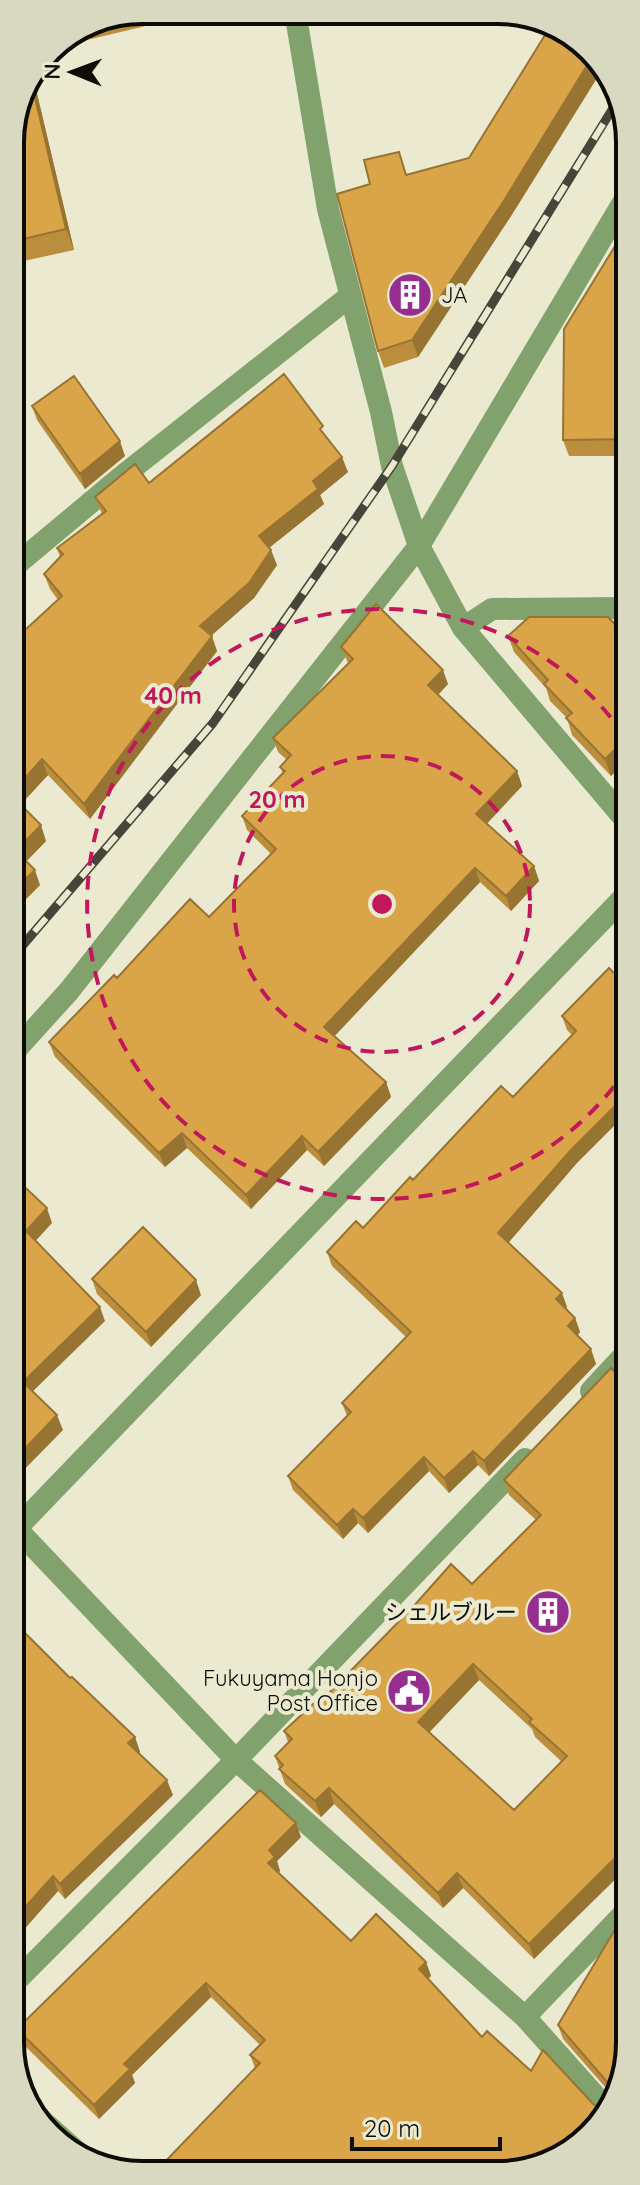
<svg xmlns="http://www.w3.org/2000/svg" width="640" height="2185" font-family="Quicksand,'Noto Sans JP',sans-serif">
<rect width="100%" height="100%" fill="#ebead1"/>
<g fill="none" stroke-linecap="round" stroke-linejoin="round">
<!-- minor -->
<path stroke="#81a26c" stroke-width="22" d="M295,11l33,198 53,203 11,54 27,80 44,82 165,195
M11,569l109,-91 230,-182
M463,628l29,-19 136,-1
M11,1055l58,-64 350,-445 209,-352
M591,1391l38,-41
M12,1524l224,236 289,257 81,91
M12,1533l616,-640
M12,1985l224,-225 289,-301
M525,2017l105,-110
M38,2117l37,33"/>
<!-- rail casing -->
<g stroke="#454539" stroke-width="9">
<path id="rail" d="M11,959l202,-236 179,-257 226,-366"/>
</g>
<!-- rail -->
<use href="#rail" stroke="#ebead1" stroke-width="6" stroke-dasharray="18" stroke-linecap="butt"/>
</g>
<!-- wall -->
<path fill="#bb8e3e" fill-rule="evenodd" d="M142,10h71l-164,39v-1z
M602,70l-91,146 -93,141 -34,11 -6,-17 29,-176 62,-17z
M34,81l40,169 -64,14v-130z
M628,225v231h-59l-6,-16z
M32,406l93,50 -40,33 -48,-69z
M328,438l20,34 -28,23 4,9 -55,44 8,17 -23,33 -43,38 6,15 -127,168 -42,-44 -28,30 26,36 -20,20 14,24 -29,29v-271l47,-43 -8,-11 -6,-15 16,-17 -3,-9 45,-34 -7,-17z
M508,636l120,2v123l-1,-1 -16,16 -39,-41 -5,-17 -17,-17 -4,-13 -32,-36z
M341,647l107,37 -10,11 79,76 5,15 -36,37 48,43 5,15 -28,30 -31,-29 -146,154 52,46 5,15 -67,69 -17,-16 -56,59 -64,-61 -22,19 -110,-110 -6,-15 68,-64 92,-61 62,-63 -24,-24 -5,-14 41,-42 -3,-7 7,-7 -9,-8 -5,-14 75,-75z
M609,968l-33,196 -68,79 59,64 -1,1 9,10 5,14 -3,4 19,28 -107,112 -11,-11 -29,28 -20,-22 -61,62 -10,-10 -15,16 -50,-49 -5,-14 59,-60 -5,-13 64,-66 -74,-71 -5,-14 36,-24 50,-48 100,-83 59,-62 -5,-5 -5,-14z
M92,1279l109,16 -50,52 -54,-53z
M611,1368l18,489 -95,102 -71,-71 -20,20 -109,-104 -13,13 -36,-33 -10,-28 13,-14 -4,-11 44,-37 144,-110 64,-64 -27,-25 -5,-15zM479,1680l53,49 3,8 27,25 -48,48 -85,-78z
M70,1678l65,59 5,15 -2,1 35,42 -108,104 -7,-8 -46,52z
M301,1837l-24,24 3,10 -2,2 73,68 75,21 5,14 -3,3 54,58 49,34 65,36 -73,66 -362,-1 -2,-4 96,-100 -5,-13 10,-10 -49,-48 -79,78 3,8 -36,36 -77,-76 -5,-14z
M558,2025l72,26 -18,44 -49,-56z"/>
<!-- shaded-wall -->
<path fill="#987432" d="M594,54l8,16 -91,146 -93,141 -6,-17z
M34,81l40,169 -8,-21 -34,-144z
M120,441l5,15 -40,33 -5,-15z
M342,457l6,15 -28,23 4,9 -59,47 -6,-15 54,-55z
M271,550l6,15 -23,33 -49,43 -5,-15z
M212,636l5,15 -127,168 -6,-15z
M443,670l5,14 -15,16 -5,-15z
M621,744l6,16 -16,16 -6,-17z
M42,759l6,16 -37,40v-21z
M517,771l5,15 -40,43 -6,-15z
M41,825l5,16 -24,25 -6,-15z
M534,866l5,15 -28,30 -5,-15z
M475,868l5,14 -150,159 -6,-14z
M35,870l5,15 -29,29v-21z
M386,1082l5,15 -67,69 -6,-14z
M629,1092v19l-53,53 -72,84 -6,-15 73,-83z
M182,1133l5,15 -22,19 -6,-14z
M302,1136l5,14 -56,59 -5,-14z
M47,1208l5,15 -21,23 -5,-15z
M196,1280l5,15 -50,52 -5,-15z
M562,1293l5,14 -6,6 -5,-14z
M100,1307l5,14 -77,75 -5,-14z
M575,1318l5,14 -7,8 -5,-14z
M591,1349l5,15 -107,112 -5,-15z
M57,1415l6,15 -51,52v-20z
M473,1451l5,14 -29,28 -5,-15z
M424,1457l5,14 -61,62 -5,-15z
M353,1509l5,14 -15,16 -6,-14z
M473,1664l6,16 -55,58 -6,-16z
M135,1737l5,15 -7,6 -5,-15z
M167,1780l6,15 -108,104 -5,-15z
M329,1788l5,16 -13,13 -6,-16z
M296,1823l5,14 -24,24 3,10 -6,6 -6,-14 1,-13z
M630,1835v30l-96,94 -5,-15z
M457,1873l6,15 -20,20 -5,-15z
M53,1876l5,15 -46,52v-21z
M426,1962l5,14 -7,7 -5,-14z
M206,1983l5,14 -79,78 3,8 -36,36 -5,-14 30,-41z"/>
<!-- building -->
<path fill="#d9a548" stroke="#987432" stroke-width="2" fill-rule="evenodd" d="M550,27l42,23 2,4 -89,145 -93,141 -34,11 -41,-157 33,-10 -6,-24 35,-8 7,23 63,-17z
M32,85l34,144 -56,13v-108z
M628,225v214l-65,1 1,-111z
M284,374l39,52 -3,3 22,28 -29,24 5,8 -59,47 12,14 -22,33 -49,43 12,10 -128,168 -42,-45 -31,35v-151l51,-47 -18,-22 19,-20 -6,-6 49,-37 -11,-14 40,-33 14,19z
M74,376l46,65 -40,33 -48,-68z
M376,604l67,66 -15,15 89,86 -41,43 58,52 -28,30 -31,-28 -151,159 62,55 -68,70 -16,-16 -56,59 -64,-62 -23,20 -110,-111 65,-67 3,3 73,-79 19,18 67,-68 -34,-33 43,-45 -5,-4 11,-12 -18,-17 80,-79 -12,-12z
M529,617h79l20,21v113l-7,-7 -16,15 -39,-41 6,-5 -28,-29 4,-4 -40,-44z
M17,801l24,24 -25,26 19,19 -24,23v-86z
M609,968l20,20v104l-58,58 -73,83 64,60 -6,6 19,19 -7,8 23,23 -107,112 -11,-10 -29,27 -20,-21 -61,61 -10,-9 -16,16 -49,-49 63,-64 -9,-9 69,-71 -84,-80 29,-31 7,7 47,-51 3,3 88,-94 12,11 63,-66 -14,-15z
M11,1174l36,34 -21,23 74,76 -77,75 34,33 -45,47z
M143,1227l53,53 -50,52 -54,-53z
M611,1368l14,14 4,-4 1,457 -9,9 4,4 -96,96 -72,-71 -19,20 -109,-105 -14,13 -36,-32 4,-4 -8,-9 17,-17 -8,-8 42,-39 2,2 84,-86 39,-44 21,20 69,-69 -37,-35zM473,1664l59,55 -3,3 38,34 -53,54 -96,-88z
M12,1620l58,58 2,-1 63,60 -7,6 39,37 -107,104 -7,-8 -41,46z
M260,1790l36,33 -27,27 6,7 -7,6 83,78 25,-27 50,48 -7,7 63,68 5,-6 44,40 12,-21 53,57 11,-2 -10,25 -74,43 -359,-1 -5,-4 101,-105 -10,-8 15,-15 -59,-57 -82,81 6,5 -36,36 -77,-76z
M630,1908v143l-16,39 -56,-65 65,-109z"/>
<!-- distance rings -->
<g fill="none" stroke="#c2185b" stroke-width="4" stroke-dasharray="14 10">
<circle cx="382" cy="904" r="148"/>
<path d="M628 1067A295 295 0 1 1 628 741"/>
</g>
<!-- icons -->
<defs>
<g id="building-disc" transform="scale(2.3)"><circle r="9.5" fill="#972d8f" stroke="#ebead1"/><path d="M-4-6H4V6H1V3H-1V6H-4ZM-2.5-4.3h1.7v1.8h-1.7ZM.8-4.3h1.7v1.8H.8ZM-2.5-1h1.7V.8h-1.7ZM.8-1h1.7V.8H.8Z" fill="#fff"/></g>
<g id="civic-disc" transform="scale(2.3)"><circle r="9.5" fill="#972d8f" stroke="#ebead1"/><path d="M-.6-6.5H3V-4.5H.6V-3L4-1V1h2V6H-6V1h2V-1L-.6-3ZM-1.2 2.5V6h2.4V2.5Z" fill="#fff"/></g>
</defs>
<g fill-rule="evenodd">
<use href="#building-disc" x="410" y="295"/>
<use href="#building-disc" x="548" y="1612"/>
<use href="#civic-disc" x="409" y="1691"/>
</g>
<g text-anchor="middle" dominant-baseline="central" stroke-width="8" stroke-linejoin="round" paint-order="stroke">
<!-- poi labels -->
<g font-size="22" fill="#0c0c05" stroke="#ebead1" text-anchor="end">
<text x="441" y="295" text-anchor="start">JA</text>
<text x="517" y="1612">シェルブルー</text>
<text x="378" y="1678">Fukuyama Honjo<tspan x="378" dy="25">Post Office</tspan></text>
</g>
</g>
<!-- crop -->
<path d="M0 0H640V2185H0ZM142 24H498A118 118 0 0 1 616 142V2043A118 118 0 0 1 498 2161H142A118 118 0 0 1 24 2043V142A118 118 0 0 1 142 24Z" fill="#d9d8c1" fill-rule="evenodd"/>
<path fill="none" stroke="#0c0c05" stroke-width="4" d="M142 24H498A118 118 0 0 1 616 142V2043A118 118 0 0 1 498 2161H142A118 118 0 0 1 24 2043V142A118 118 0 0 1 142 24Z"/>
<circle cx="382" cy="904" r="12" fill="#c2185b" stroke="#ebead1" stroke-width="4"/>
<g font-size="24" text-anchor="middle" font-weight="bold" fill="#c2185b" stroke="#ebead1" stroke-width="8" stroke-linejoin="round" paint-order="stroke">
<text x="173" y="704">40 m</text>
<text x="277" y="808">20 m</text>
</g>
<!-- north arrow -->
<g transform="translate(72 72) rotate(271)" stroke="#ebead1" stroke-width="6" paint-order="stroke">
<path d="M0-6L14 30L0 20L-14 30Z" fill="#0c0c05"/>
<text y="-12" font-size="22" font-weight="bold" text-anchor="middle" fill="#0c0c05">N</text>
</g>
<!-- scale -->
<path d="M352 2137v12h148v-12" fill="none" stroke="#0c0c05" stroke-width="4"/>
<text x="364" y="2137" font-size="24" fill="#0c0c05" stroke="#ebead1" stroke-width="6" paint-order="stroke">20 m</text>
</svg>
